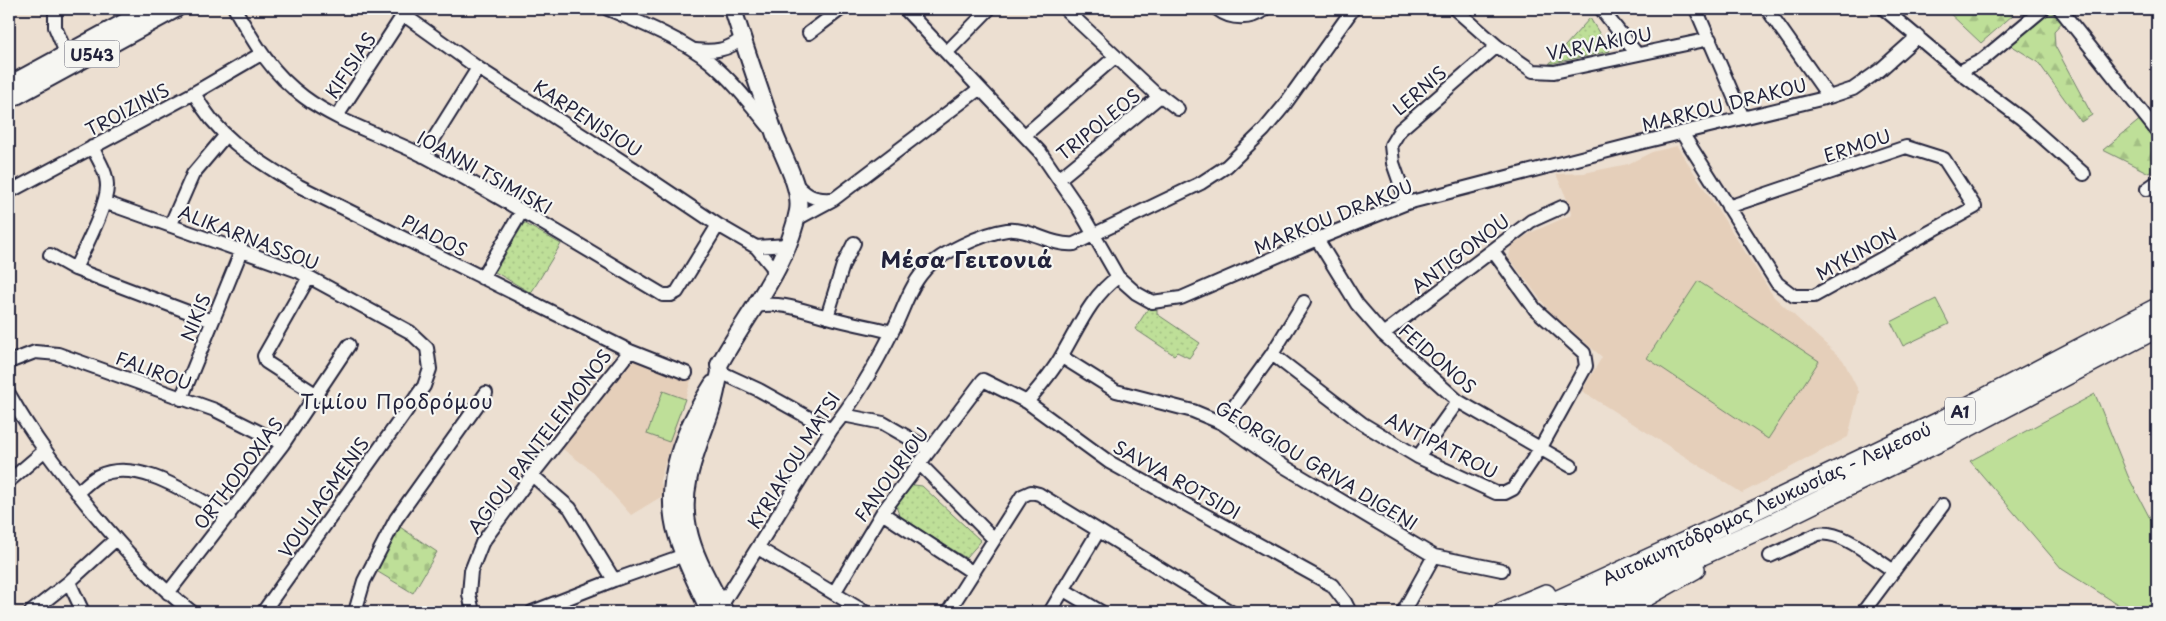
<svg xmlns="http://www.w3.org/2000/svg" width="2166" height="621" font-family="'Playpen Sans',sans-serif">
<defs>
<pattern id="forest-firs" width="22" height="20" patternUnits="userSpaceOnUse" patternTransform="scale(1.25)"><rect width="22" height="20" fill="#bedf98"/><path d="M5 1l3.5 6h-7zM16 11l3.5 6h-7z" fill="#a3bf84"/></pattern>
<pattern id="cemetery-stones" width="16" height="16" patternUnits="userSpaceOnUse" patternTransform="scale(1.25)"><rect width="16" height="16" fill="#bedf98"/><path d="M2 7V4a2 2 0 0 1 4 0v3zM10 15v-3a2 2 0 0 1 4 0v3z" fill="#a3bf84"/></pattern>
<pattern id="park-dots" width="8" height="8" patternUnits="userSpaceOnUse" patternTransform="scale(1.25)"><rect width="8" height="8" fill="#bedf98"/><path d="M2 2h.1M6 6h.1" fill="none" stroke="#a3bf84" stroke-width="1.8" stroke-linecap="round"/></pattern>
</defs>
<rect width="100%" height="100%" fill="#ecdfd1"/>
<filter id="ink" filterUnits="userSpaceOnUse"><feTurbulence type="fractalNoise" baseFrequency=".02" numOctaves="2"/><feDisplacementMap in="SourceGraphic" scale="10" xChannelSelector="R" yChannelSelector="G"/><feConvolveMatrix kernelMatrix="1 2 1 2 8 2 1 2 1" color-interpolation-filters="sRGB"/></filter>
<g filter="url(#ink)">
<!-- built -->
<path fill="#e5cfba" d="M1677,146l97,151 69,63 16,32 -11,45 -106,56 -160,-102 20,-34 -52,-45 -41,-54 2,-12 21,-14 39,-17 -2,-11 -13,-30 28,-1 44,-9 24,-12z
M637,356l55,21 -32,103 4,15 -33,20 -40,-45 -31,-23z"/>
<!-- grass -->
<path fill="#bedf98" stroke="#70806a" d="M1698,281l121,80 -51,78 -121,-81z
M1936,299l13,25 -46,22 -12,-24z
M663,391l22,8 -16,43 -22,-8z
M2095,394l33,82 29,56v80h-27l-68,-43 -92,-108z"/>
<!-- forest -->
<path fill="url(#forest-firs)" stroke="#70806a" d="M1945,9h63l5,6 -32,28z
M2049,12l16,7 -11,12 1,15 37,69 -11,7 -43,-60 -29,-18 31,-28z
M2142,118l15,19v29l-8,7 -46,-23z"/>
<!-- cemetery -->
<path fill="url(#cemetery-stones)" stroke="#70806a" d="M397,525l40,27 -24,41 -40,-24z"/>
<!-- park -->
<path fill="url(#park-dots)" stroke="#70806a" d="M1590,18l20,33 -61,13z
M524,223l37,21 -30,49 -36,-21z
M1149,307l8,1v6l43,29 -11,15 -12,-6 -3,3 -39,-26z
M907,484l15,2 59,55 -15,17 -66,-41 -5,-13z"/>
<g fill="none" stroke-linecap="round" stroke-linejoin="round">
<!-- minor casing -->
<g stroke="#22223b" stroke-width="16">
<path id="minor" d="M55,9v18l11,26
M235,9c20,35 36,64 69,88 33,25 83,40 120,59 81,43 160,92 239,139h8l6,-3 41,-67
M608,9c31,13 76,31 102,53 23,19 41,43 60,66
M905,9l135,143 39,57 39,68 18,16 16,9 29,-4 136,-59 90,-36 224,-58 198,-48 24,-8 27,-19 38,-34
M1065,9l94,88 2,-1 17,13
M1217,9c14,11 34,11 48,0
M1455,9l42,37 36,25 21,1 156,-33
M1601,9l36,45
M1696,9l47,109
M1767,9l62,88
M1884,9l75,63 63,47 62,55
M2060,9l97,122
M404,15l74,53 158,102 82,55 38,22 19,23
M809,33l32,-24
M695,50c18,2 33,1 47,-12
M947,52l42,-43
M1959,72l23,-12 61,-51
M194,93c24,46 63,67 105,93l331,165 56,22
M337,116l70,-107
M1682,133l95,150 17,13h20l161,-89 -31,-48 -38,-12 -178,60
M1025,135l90,-78
M423,156l55,-88
M1059,179l100,-82
M795,183c11,13 19,17 36,16
M2147,189l10,-7
M9,192l185,-99 67,-39
M104,202l194,69 112,61 17,16 3,21 -6,17 -161,226
M1407,203l-14,-40 -2,-18 9,-15 97,-84
M795,220l39,-21 145,-110
M171,224l22,-50 32,-38
M1317,239l40,65 26,30 75,67 113,65
M756,247l31,-2
M50,255l25,14 137,52
M75,269c9,-20 32,-62 32,-83 0,-14 -9,-27 -15,-39
M309,277l-45,79 2,6 51,33
M482,278l40,-67
M757,306c25,-5 47,5 71,11 21,6 43,10 64,15
M827,317l16,-52 11,-22
M1383,334l148,-113 31,-14
M1272,354l91,70 55,33 78,36h9l8,-4 27,-40 46,-83 -2,-13 -49,-44 -42,-58
M1062,357l54,34 77,20 29,12 63,44 149,89 68,14
M9,362l26,-10 23,2 157,56 68,34
M720,372l39,18 72,40
M9,394c24,43 53,80 84,118 30,36 61,71 99,100
M181,399l61,-150
M1027,402c12,-15 26,-30 35,-47 16,-27 29,-59 56,-78
M843,415l40,8 47,27
M1222,423l50,-69 32,-52
M1418,457l40,-56
M919,463l75,76
M532,475l38,33 44,72
M9,481l35,-30
M77,493c6,-5 13,-13 21,-17 41,-20 95,21 131,40
M882,513l90,59
M758,548l107,64
M1770,556l48,-22c25,-4 55,24 76,37
M69,582l14,30
M1064,590l37,22
M168,593l115,-149 66,-99
M834,593l48,-80 101,-133 44,22 82,60 223,123 13,17 5,10
M721,606l110,-176c23,-28 46,-68 62,-100 10,-19 16,-42 30,-58 14,-18 61,-39 84,-42 24,-2 43,16 67,14l127,-61 26,-17 37,-36 19,-23 70,-98
M31,612l38,-30 46,-42
M355,612l9,-31 32,-62 90,-126
M473,612l-4,-18 2,-23 11,-28 50,-68 98,-124
M532,612l82,-32 79,-28
M948,612l74,-116 9,-4 8,2 192,118
M1050,612l48,-80
M1403,612l31,-56
M1863,612l80,-107"/>
</g>
<!-- major casing -->
<g stroke="#22223b" stroke-width="20">
<path id="major" d="M9,85l140,-76
M9,100l167,-91
M710,612c-12,-25 -25,-50 -33,-77 -16,-54 8,-107 36,-151
M725,612c-14,-27 -31,-54 -37,-84 -9,-41 9,-78 22,-115 5,-14 7,-28 10,-41l-1,-7c27,-50 68,-96 79,-154 4,-22 -15,-55 -23,-76 -14,-42 -29,-84 -42,-126"/>
</g>
<!-- highway casing -->
<g stroke="#22223b" stroke-width="22">
<path id="highway" d="M1503,612l43,-18
M1532,612l227,-104 180,-86 218,-114
M1575,612l192,-86 182,-89 208,-109
M1619,612l76,-43"/>
</g>
<!-- minor -->
<use href="#minor" stroke="#f6f6f2" stroke-width="12"/>
<!-- major -->
<use href="#major" stroke="#f6f6f2" stroke-width="16"/>
<!-- highway -->
<use href="#highway" stroke="#f6f6f2" stroke-width="19"/>
</g>
</g>
<g text-anchor="middle" dominant-baseline="central" stroke-width="4.5" stroke-linejoin="round" paint-order="stroke">
<!-- shield labels -->
<g fill="#f6f6f2" stroke="#626272" stroke-width="1">
<rect x="64.5" y="40.5" width="55" height="27" rx="4"/>
<rect x="1945" y="397.5" width="30" height="27" rx="4"/>
</g>
<g font-size="16" font-weight="bold" fill="#22223b">
<text x="92" y="54">U543</text>
<text x="1960" y="411">A1</text>
</g>
<!-- street labels -->
<g font-size="18" fill="#22223b" stroke="#f6f6f2">
<text transform="translate(1599 43) rotate(-11)">VARVAKIOU</text>
<text transform="translate(350 65) rotate(-56)">KIFISIAS</text>
<text transform="translate(1419 90) rotate(-41)">LERNIS</text>
<text transform="translate(1724 104) rotate(-14)">MARKOU DRAKOU</text>
<text transform="translate(127 109) rotate(-28)">TROIZINIS</text>
<text transform="translate(588 118) rotate(33)">KARPENISIOU</text>
<text transform="translate(1098 124) rotate(-39)">TRIPOLEOS</text>
<text transform="translate(1857 145) rotate(-18)">ERMOU</text>
<text transform="translate(485 172) rotate(29)">IOANNI TSIMISKI</text>
<text transform="translate(1333 216) rotate(-22)">MARKOU DRAKOU</text>
<text transform="translate(435 235) rotate(27)">PIADOS</text>
<text transform="translate(249 237) rotate(21)">ALIKARNASSOU</text>
<text transform="translate(1460 253) rotate(-37)">ANTIGONOU</text>
<text transform="translate(1856 253) rotate(-29)">MYKINON</text>
<text transform="translate(195 317) rotate(-68)">NIKIS</text>
<text transform="translate(1438 358) rotate(41)">FEIDONOS</text>
<text transform="translate(154 370) rotate(20)">FALIROU</text>
<text transform="translate(539 441) rotate(-53)">AGIOU PANTELEIMONOS</text>
<text transform="translate(1442 445) rotate(27)">ANTIPATROU</text>
<text transform="translate(793 460) rotate(-58)">KYRIAKOU MATSI</text>
<text transform="translate(1317 465) rotate(31)">GEORGIOU GRIVA DIGENI</text>
<text transform="translate(238 473) rotate(-53)">ORTHODOXIAS</text>
<text transform="translate(891 474) rotate(-54)">FANOURIOU</text>
<text transform="translate(1177 479) rotate(29)">SAVVA ROTSIDI</text>
<text transform="translate(323 497) rotate(-55)">VOULIAGMENIS</text>
<text transform="translate(1766 503) rotate(-25)">Αυτοκινητόδρομος Λευκωσίας - Λεμεσού</text>
</g>
<!-- quarter labels -->
<g font-size="20" letter-spacing="1" fill="#22223b" stroke="#f6f6f2">
<text x="397" y="401">Τιμίου Προδρόμου</text>
</g>
<!-- district labels -->
<g font-size="22" font-weight="bold" letter-spacing="1" fill="#22223b" stroke="#f6f6f2">
<text x="967" y="258">Μέσα Γειτονιά</text>
</g>
</g>
<!-- margin -->
<rect width="2166" height="621" fill="none" stroke="#f6f6f2" stroke-width="30"/>
<rect x="15" y="15" width="2136" height="591" fill="none" stroke="#22223b" stroke-width="2" filter="url(#ink)"/>
</svg>
